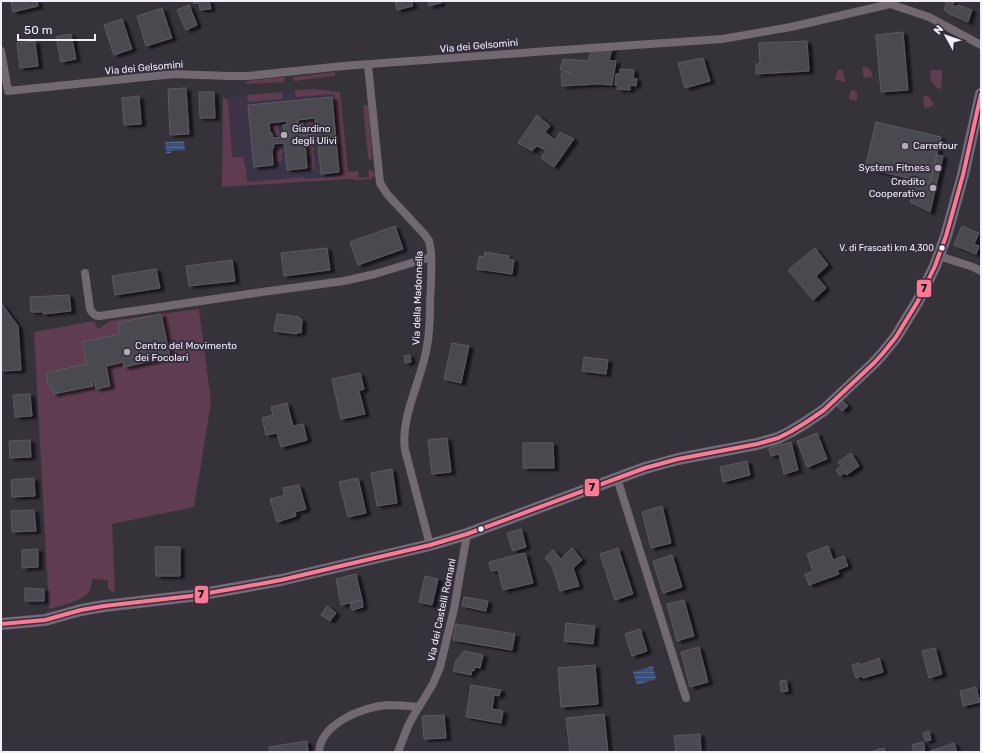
<svg xmlns="http://www.w3.org/2000/svg" width="982" height="753" font-family="Rubik,sans-serif">
<defs>
<pattern id="water-rules" width="6" height="5" patternUnits="userSpaceOnUse"><rect width="6" height="5" fill="#3a4f7a"/><path d="M0 2.5h6" fill="none" stroke="#57698e"/></pattern>
<filter id="shadow"><feDropShadow dx="4.5" dy="2.5" stdDeviation="1" flood-color="#0009"/></filter>
</defs>
<rect width="100%" height="100%" fill="#36323a"/>
<!-- built -->
<path fill="#3c3347" d="M313,89l27,3 9,87 -127,8 1,-90z"/>
<!-- green -->
<path fill="#5f3c4f" d="M862,67h5l3,2 3,8 -9,1z
M838,70h5l2,12 -10,-3z
M931,70h11v9l-1,10 -5,-1 -6,-9z
M334,72l2,2 -2,2 -40,5v-4z
M285,77l-1,5 -36,2 -3,-1 2,-2z
M313,89l27,3 8,80 10,-1 1,7 10,-1 -1,-7h3l3,2 1,5h-3v2l-14,1 -9,-1 -127,8 1,-90 5,3 4,57h11l3,13 1,12 57,-5 1,2 37,-3 -8,-82 -38,3 -1,-7z
M853,90l4,2v9l-8,-2 1,-7z
M282,92v7l-34,3 -1,-7z
M928,96l6,8 -1,2 -7,2 -2,-1 -1,-10z
M363,105h5l4,53v1l-2,1 -2,-2z
M307,120l6,1 -1,6h-2l2,3 -4,3 -4,-5 3,-2h-2z
M277,125l2,5 -1,1 3,1 -1,5 -6,-2 1,-3h-2l-2,-5z
M307,145h6l1,6h-2l2,2 -1,3 2,1 -1,8 2,3 -5,3 -3,-6 4,-3 -2,-4 1,-1 -4,-3 2,-2 -2,-1z
M282,149v6l-2,1 3,2 -3,4 -5,-3 2,-3h-1l-1,-6z
M199,309l12,93 -17,105 -82,17 3,67 -3,1 -4,-4v-8l-16,-1c0,5 -1,11 -5,15 -8,8 -27,12 -38,15l-15,-277 60,-11 4,8 12,-8 51,-7z"/>
<!-- water -->
<path fill="url(#water-rules)" d="M184,141l1,9 -14,1v2h-5l-1,-11z
M653,666l3,13 -19,6 -4,-13z"/>
<!-- building -->
<path fill="#4a4850" stroke="#5c5a63" fill-rule="evenodd" filter="url(#shadow)" d="M11,1h26l1,5 -25,6z
M194,1h15l2,8 -11,1 -1,-7 -5,1z
M395,1h16l2,5 -16,4z
M428,1h13v2l-12,3z
M947,1l7,1 -2,3 5,2 1,-2 14,5 -4,12 -19,-8v-1l-5,-3z
M189,5l8,20 -11,5 -9,-20z
M162,8l10,30 -26,8 -9,-30z
M122,19l10,30 -18,6 -10,-30z
M903,32l5,58 -27,2 -5,-57z
M71,34l5,25 -15,3 -5,-25z
M35,41l3,25 -18,2 -3,-25z
M807,41l2,30 -53,3v-10h4l-1,-21z
M612,48l-3,13h7l-4,24 -14,-1 -36,2 -1,-13h10l-11,-3 3,-11 25,2 3,-11z
M703,58l7,23 -25,7 -7,-25z
M620,69l14,1 -1,8 4,1 -1,7 -6,-1v5l-13,-1 1,-4h-3l1,-11h4z
M186,88l3,46 -19,1 -2,-46z
M199,92h15l1,26h-15z
M139,96l2,28 -17,1 -2,-27z
M332,97l7,75 -18,2 -3,-30h-2v-3l-11,1 2,26 -20,2 -3,-27 -11,1 1,4h-2l1,17 -19,2 -6,-62zM315,118l1,11h-2l1,5 -11,1 -1,-12 -5,1v-4zM287,121v4h-4l1,12 -11,1 -1,-5h-2l-1,-10z
M537,115l13,11 -5,6 10,8 5,-8 14,7 -20,28 -13,-9 5,-8 -9,-4 -5,5 -14,-8z
M876,122l65,15 -11,46 -65,-15z
M937,155l6,1 -13,56 -20,-10 3,-7 -5,-3 3,-13 19,4z
M395,226l8,23 -45,16 -8,-23z
M962,226l17,7 -5,11 5,2 -3,8 -22,-9z
M327,248l3,22 -46,6 -3,-23z
M815,248l13,17 -12,11 10,12 -13,12 -25,-30z
M485,252l24,4 -1,3 6,1 -2,14 -35,-5 2,-13 5,1z
M232,260l3,21 -46,5 -3,-20z
M156,269l4,19 -45,7 -3,-19z
M69,295l2,16 -28,3v-2h-12l-1,-15z
M1,303l17,23 3,44 -20,1z
M161,314l9,43 -46,10 -1,-5 -17,4 4,20 -14,3 -2,-9 -2,1 1,5 -40,8 -2,-9 -3,1 -2,-13 41,-9 -5,-22 38,-8 -2,-11z
M277,314l22,3v2h3l-1,14 -4,-1v2l-23,-3z
M452,343l17,3 -8,37 -17,-4z
M410,355l1,7 -6,1 -1,-7z
M584,357l24,3 -2,14 -24,-3z
M360,373l4,16 -5,2 6,23 -24,5 -9,-40z
M30,394l2,22 -17,1 -2,-22z
M841,399l7,7 -6,5 -7,-7z
M287,403l6,23 10,-2 4,16 -26,7 -4,-14 -11,2 -4,-17 11,-3 -2,-8z
M817,433l10,26 -20,8 -10,-26z
M447,438l4,34 -19,2 -4,-34z
M30,440l1,17 -21,1 -1,-17z
M791,442l7,28 -14,4 -5,-20 -8,2 -2,-8z
M523,443h30l1,25h-31z
M851,453l8,13 -13,9 -2,-2 -4,3 -4,-6 5,-4 -3,-4z
M747,461l3,14 -27,7 -3,-15z
M392,469l5,34 -20,3 -6,-33z
M34,478l1,18 -23,1 -1,-17z
M358,478l8,35 -18,4 -9,-35z
M299,485l7,24 -11,3 1,4 -19,6 -7,-23 15,-4 -2,-7z
M662,506l9,37 -20,5 -9,-36z
M34,510l2,21 -24,1 -1,-21z
M521,529l5,18 -13,4 -6,-18z
M828,546l5,14 11,-4 4,10 -11,4 2,4 -30,11 -4,-11 8,-3 -6,-17z
M155,547h25v29h-24z
M572,548l10,12 -9,8 6,18 -19,5 -8,-25 -7,-8 8,-8 8,9z
M618,548l15,46 -18,6 -15,-46z
M38,549v18l-16,1v-18z
M525,553l8,30 -30,7 -5,-20 -7,1 -2,-9z
M672,555l10,32 -19,6 -10,-32z
M356,574l6,26 -21,5 -5,-26z
M425,576l13,3 -6,26 -13,-3z
M25,588l19,1v12h-19z
M464,597l24,4 -2,10 -24,-5z
M362,600l1,7 -11,3 -2,-7z
M684,600l10,36 -17,5 -10,-37z
M327,606l9,7 -6,8 -9,-6z
M566,623l29,3 -2,18 -29,-3z
M456,624l59,10 -3,16 -59,-10z
M640,629l7,22 -15,5 -7,-22z
M699,647l9,35 -18,5 -9,-35z
M935,648l7,26 -13,4 -7,-27z
M464,651l19,4 -3,13 -5,-1 -1,4 -2,-1 -1,5 -18,-4 3,-10z
M879,658l4,14 -20,6 -1,-2 -6,2 -4,-13 7,-2 1,2z
M595,665l3,39 -37,3 -3,-39z
M786,680l2,11 -7,1 -1,-11z
M471,685l30,5 -2,6 -5,-1 -2,14 11,2 -2,12 -35,-6z
M976,687l4,15 -17,4 -3,-15z
M604,714l4,38h-38l-4,-34z
M444,715l2,23 -22,1 -2,-23z
M929,731l2,9 -6,1 -2,-8z
M700,734l1,18h-25l-2,-16z
M307,741l1,11h-38l-1,-5z
M923,742l2,8 -11,2 -2,-7z
M954,743l3,9h-29z
M884,748l2,4h-13v-1z"/>
<g fill="none" stroke-linecap="round" stroke-linejoin="round">
<!-- minor -->
<path stroke="#726872" stroke-width="8" d="M1,51l7,40 166,-17 55,2h19l95,-10 205,-15 174,-12 69,-12 99,-23 39,13 52,28
M368,65l12,118 7,11 38,41 4,6 2,11c1,16 0,33 -1,49 0,15 0,30 -3,45 -5,34 -27,70 -22,104l25,95
M939,256l34,11 8,4
M85,273l5,36c2,4 4,7 9,7l163,-24 82,-11 31,-7 56,-17
M617,478l69,220
M319,752c2,-29 44,-45 69,-47 11,0 21,1 31,2
M398,752l10,-26 6,-11 19,-31 7,-17 14,-58 13,-75"/>
<!-- secondary -->
<path stroke="#746976" stroke-width="12" d="M1,624l44,-4 36,-10 23,-4 87,-10 46,-8 44,-8 149,-35 37,-11 178,-66 33,-9 79,-15 21,-6 12,-6 15,-9 19,-13 50,-47 9,-10 13,-16 22,-36 17,-35 11,-30 17,-61 18,-81"/>
<!-- bus-1 casing -->
<g stroke="#352e3e" stroke-width="7">
<path id="bus-1" d="M1,624l44,-4 36,-10 23,-4 87,-10 46,-8 44,-8 149,-35 37,-11 178,-66 33,-9 79,-15 21,-6 12,-6 15,-9 19,-13 50,-47 9,-10 13,-16 22,-36 17,-35 11,-30 17,-61 18,-81"/>
</g>
<!-- bus-1 -->
<use href="#bus-1" stroke="#fe7a93" stroke-width="4"/>
</g>
<!-- markers -->
<g fill="#b1acb7" stroke="#352e3e" stroke-width="1.5">
<circle cx="284" cy="135" r="4"/>
<circle cx="905" cy="146" r="4"/>
<circle cx="938" cy="168" r="4"/>
<circle cx="933" cy="188" r="4"/>
<circle cx="127" cy="352" r="4"/>
</g>
<g fill="#f3eefa" stroke="#352e3e" stroke-width="1.5">
<circle cx="942" cy="248" r="3.5"/>
<circle cx="481" cy="529" r="3.5"/>
</g>
<g text-anchor="middle" dominant-baseline="central" stroke-width="4" stroke-linejoin="round" paint-order="stroke">
<!-- bus labels -->
<g font-size="9" fill="#f3eefa" stroke="#352e3e" text-anchor="end">
<text x="934" y="248">V. di Frascati km 4,300</text>
</g>
<!-- street labels -->
<g font-size="10" fill="#f3eefa" stroke="#352e3e">
<text transform="translate(479 46) rotate(-5)">Via dei Gelsomini</text>
<text transform="translate(144 68) rotate(-5)">Via dei Gelsomini</text>
<text transform="translate(418 298) rotate(-88)">Via della Madonnella</text>
<text transform="translate(442 610) rotate(-78)">Via dei Castelli Romani</text>
</g>
<!-- poi labels -->
<g font-size="10" fill="#f3eefa" stroke="#352e3e" text-anchor="start">
<text x="292" y="129">Giardino<tspan x="292" dy="12">degli Ulivi</tspan></text>
<text x="913" y="146">Carrefour</text>
<text x="930" y="168" text-anchor="end">System Fitness</text>
<text x="925" y="182" text-anchor="end">Credito<tspan x="925" dy="12">Cooperativo</tspan></text>
<text x="135" y="346">Centro del Movimento<tspan x="135" dy="12">dei Focolari</tspan></text>
</g>
</g>
<g stroke="#352e3e" stroke-width="1.5">
<rect x="916" y="279" width="16" height="19" rx="4" fill="#fe7a93"/>
<rect x="584" y="478" width="16" height="19" rx="4" fill="#fe7a93"/>
<rect x="194" y="585" width="15" height="19" rx="4" fill="#fe7a93"/>
</g>
<g font-size="11" text-anchor="middle" font-weight="bold" fill="#111">
<text x="924" y="292">7</text>
<text x="592" y="491">7</text>
<text x="201" y="598">7</text>
</g>
<!-- border -->
<rect width="982" height="753" fill="none" stroke="#f3eefa" stroke-width="4"/>
<!-- north arrow -->
<g transform="translate(946 36) rotate(310)" stroke="#352e3e" stroke-width="3" paint-order="stroke">
<path d="M0-3L7 15L0 10L-7 15Z" fill="#f3eefa"/>
<text y="-6" font-size="11" font-weight="bold" text-anchor="middle" fill="#f3eefa">N</text>
</g>
<!-- scale -->
<path d="M18 34v6h77v-6" fill="none" stroke="#f3eefa" stroke-width="2"/>
<text x="24" y="34" font-size="12" fill="#f3eefa" stroke="#352e3e" stroke-width="3" paint-order="stroke">50 m</text>
</svg>
